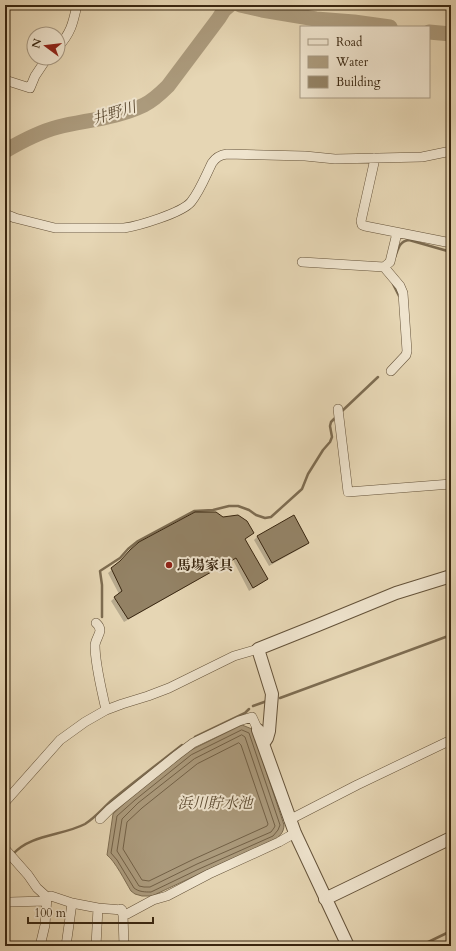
<svg xmlns="http://www.w3.org/2000/svg" width="456" height="951" font-family="Cardo,'Noto Serif JP',serif">
<rect width="100%" height="100%" fill="#e6d6b4"/>
<filter id="stains"><feTurbulence type="fractalNoise" baseFrequency=".005" numOctaves="4"/><feColorMatrix values="0 0 0 0 .2 0 0 0 0 .09 0 0 0 0 .02 0 0 0 .5 -.17"/></filter>
<radialGradient id="worn" r=".72"><stop offset=".6" stop-color="#630" stop-opacity="0"/><stop offset="1" stop-color="#630" stop-opacity=".3"/></radialGradient>
<!-- water -->
<path fill="#ab9a7c" stroke="#7d6c51" d="M242,725l10,4 32,96c0,6 -3,10 -8,14l-75,34 -49,23h-10l-7,-2 -4,-3c-6,-10 -16,-30 -24,-36l6,-41 19,-18 57,-45z"/>
<!-- shadow -->
<path fill="#0003" d="M222,518l31,15 -9,7 23,38 -4,4 -14,9 -16,-31 -109,62 -13,-21 8,-7 -11,-21 12,-10z
M258,536l50,7 -3,3 -36,20 -15,-26z"/>
<g fill="none" stroke-linecap="round" stroke-linejoin="round">
<!-- shore -->
<path stroke="#726046" stroke-width="1" d="M242,730l7,3 31,92 -2,5 -5,6 -74,33 -48,23c-6,0 -12,0 -17,-4l-17,-28 -6,-7 6,-37 18,-16 56,-45z
M242,735l3,2 30,89 -1,2 -3,4 -74,32 -47,23h-6l-5,-1 -22,-35 5,-32 16,-16 56,-44z
M239,743l2,2 27,79 -1,2 -73,33 -45,22 -7,-1 -19,-31 4,-27 15,-14 55,-44z"/>
<!-- stream -->
<path stroke="#7d6c51" stroke-width="2.5" d="M395,257c3,-7 4,-16 14,-17l42,12
M393,284l6,12
M341,412l37,-35
M102,617v-32l-2,-14 20,-13 8,-9 10,-8 56,-30 19,-1 16,-4h9l11,4 7,5 9,3 6,-1 31,-28 6,-15 15,-24 7,-8 2,-5 -2,-11 1,-4 4,-4
M280,698l171,-63
M253,706l14,-5
M195,737l50,-24 4,-4
M13,854c18,-20 49,-18 72,-30 10,-6 18,-16 27,-24 23,-19 47,-37 70,-55
M5,867l5,-8
M420,946l31,-15"/>
<!-- river -->
<path stroke="#ab9a7c" stroke-width="15" d="M240,5l22,5 54,9 38,3 36,5
M429,32l22,2
M5,151c17,-10 34,-19 53,-24 29,-7 59,-9 86,-22 10,-5 17,-12 24,-19l51,-68 5,-8 6,-5"/>
</g>
<!-- building -->
<path fill="#938265" stroke="#392610" d="M195,512h21l7,5 15,-2 9,6 7,12 -9,6 23,40 -15,9 -17,-30 -108,61 -14,-22 8,-6 -11,-23 9,-7 10,-11 9,-8z
M294,515l15,28 -37,20 -15,-27z"/>
<g fill="none" stroke-linecap="round" stroke-linejoin="round">
<!-- minor casing -->
<g stroke="#645239" stroke-width="10">
<path id="minor" d="M58,47c13,-14 15,-24 19,-42
M5,80l25,8 5,-12 12,-18
M374,158v5l-13,58 1,4 3,1 86,17
M5,214l10,4 40,10h69c14,-2 58,-15 67,-26 9,-11 15,-27 21,-39 4,-6 8,-8 15,-9l78,2 30,3 87,-2 29,-6
M302,262l82,5 6,-5 7,-29
M384,267l16,19 3,7 4,58 -1,4 -15,16
M338,409l10,83 103,-8
M96,623c9,8 0,13 -1,22 0,20 7,46 11,65
M5,802l55,-62 25,-18 21,-12 16,-6 26,-8 21,-8 65,-32 24,-7
M100,819l10,-10 67,-54 16,-12 46,-22 13,-4 6,13
M289,820l68,-35 94,-45
M5,849l23,26 9,13 10,9 -2,28 -5,21
M47,897l4,-1 21,7 26,5 24,2
M5,903l5,-1 36,-1
M121,909l2,6 1,31
M123,915l4,-1 26,-14 14,-4 42,-22 70,-32 16,-9
M66,946l6,-43
M96,946l2,-38"/>
</g>
<!-- tertiary casing -->
<g stroke="#645239" stroke-width="14">
<path id="tertiary" d="M258,730l37,103 53,113
M263,744l4,-6 2,-7 3,-37 -14,-45 60,-24 78,-32 55,-17
M325,899l126,-61"/>
</g>
<!-- minor -->
<use href="#minor" stroke="#efe4ce" stroke-width="9"/>
<!-- tertiary -->
<use href="#tertiary" stroke="#efe4ce" stroke-width="12"/>
</g>
<!-- markers -->
<circle fill="#8f2418" stroke="#efe4ce" stroke-width="1.5" cx="169" cy="565" r="4"/>
<g text-anchor="middle" dominant-baseline="central" stroke-width="4" stroke-linejoin="round" paint-order="stroke">
<!-- poi labels -->
<g font-size="14" font-weight="bold" fill="#392610" stroke="#efe4ce" text-anchor="start">
<text x="177" y="565">馬場家具</text>
</g>
<!-- water labels -->
<g font-size="15" font-style="italic" fill="#5b4930" stroke="#efe4ce">
<text transform="translate(114 113) rotate(-17)">井野川</text>
<text x="215" y="803">浜川貯水池</text>
</g>
</g>
<!-- margin -->
<rect width="456" height="951" fill="none" stroke="#e6d6b4" stroke-width="20"/>
<rect x="6" y="6" width="444" height="939" fill="none" stroke="#392610" stroke-width="2"/>
<rect x="10" y="10" width="436" height="931" fill="none" stroke="#392610"/>
<!-- legend -->
<rect x="300" y="26" width="130" height="72" fill="#efe4ce" stroke="#a69882"/>
<rect x="308" y="39" width="20" height="6" fill="#efe4ce" stroke="#a69882"/>
<text x="336" y="46" font-size="12" fill="#392610">Road</text>
<rect x="308" y="56" width="20" height="12" fill="#ab9a7c" stroke="#a69882"/>
<text x="336" y="66" font-size="12" fill="#392610">Water</text>
<rect x="308" y="76" width="20" height="12" fill="#938265" stroke="#a69882"/>
<text x="336" y="86" font-size="12" fill="#392610">Building</text>
<!-- north arrow -->
<g transform="translate(46 46) rotate(285)"><circle r="19" fill="#efe4ce" stroke="#a69882"/>
<path d="M0-3L7 15L0 10L-7 15Z" fill="#8f2418"/>
<text y="-6" font-size="11" font-weight="bold" text-anchor="middle" fill="#392610">N</text>
</g>
<!-- scale -->
<path d="M28 917v6h125v-6" fill="none" stroke="#392610" stroke-width="2"/>
<text x="34" y="917" font-size="12" fill="#392610" stroke="#efe4ce" stroke-width="3" paint-order="stroke">100 m</text>
<rect width="100%" height="100%" filter="url(#stains)"/>
<rect width="100%" height="100%" fill="url(#worn)"/>
</svg>
